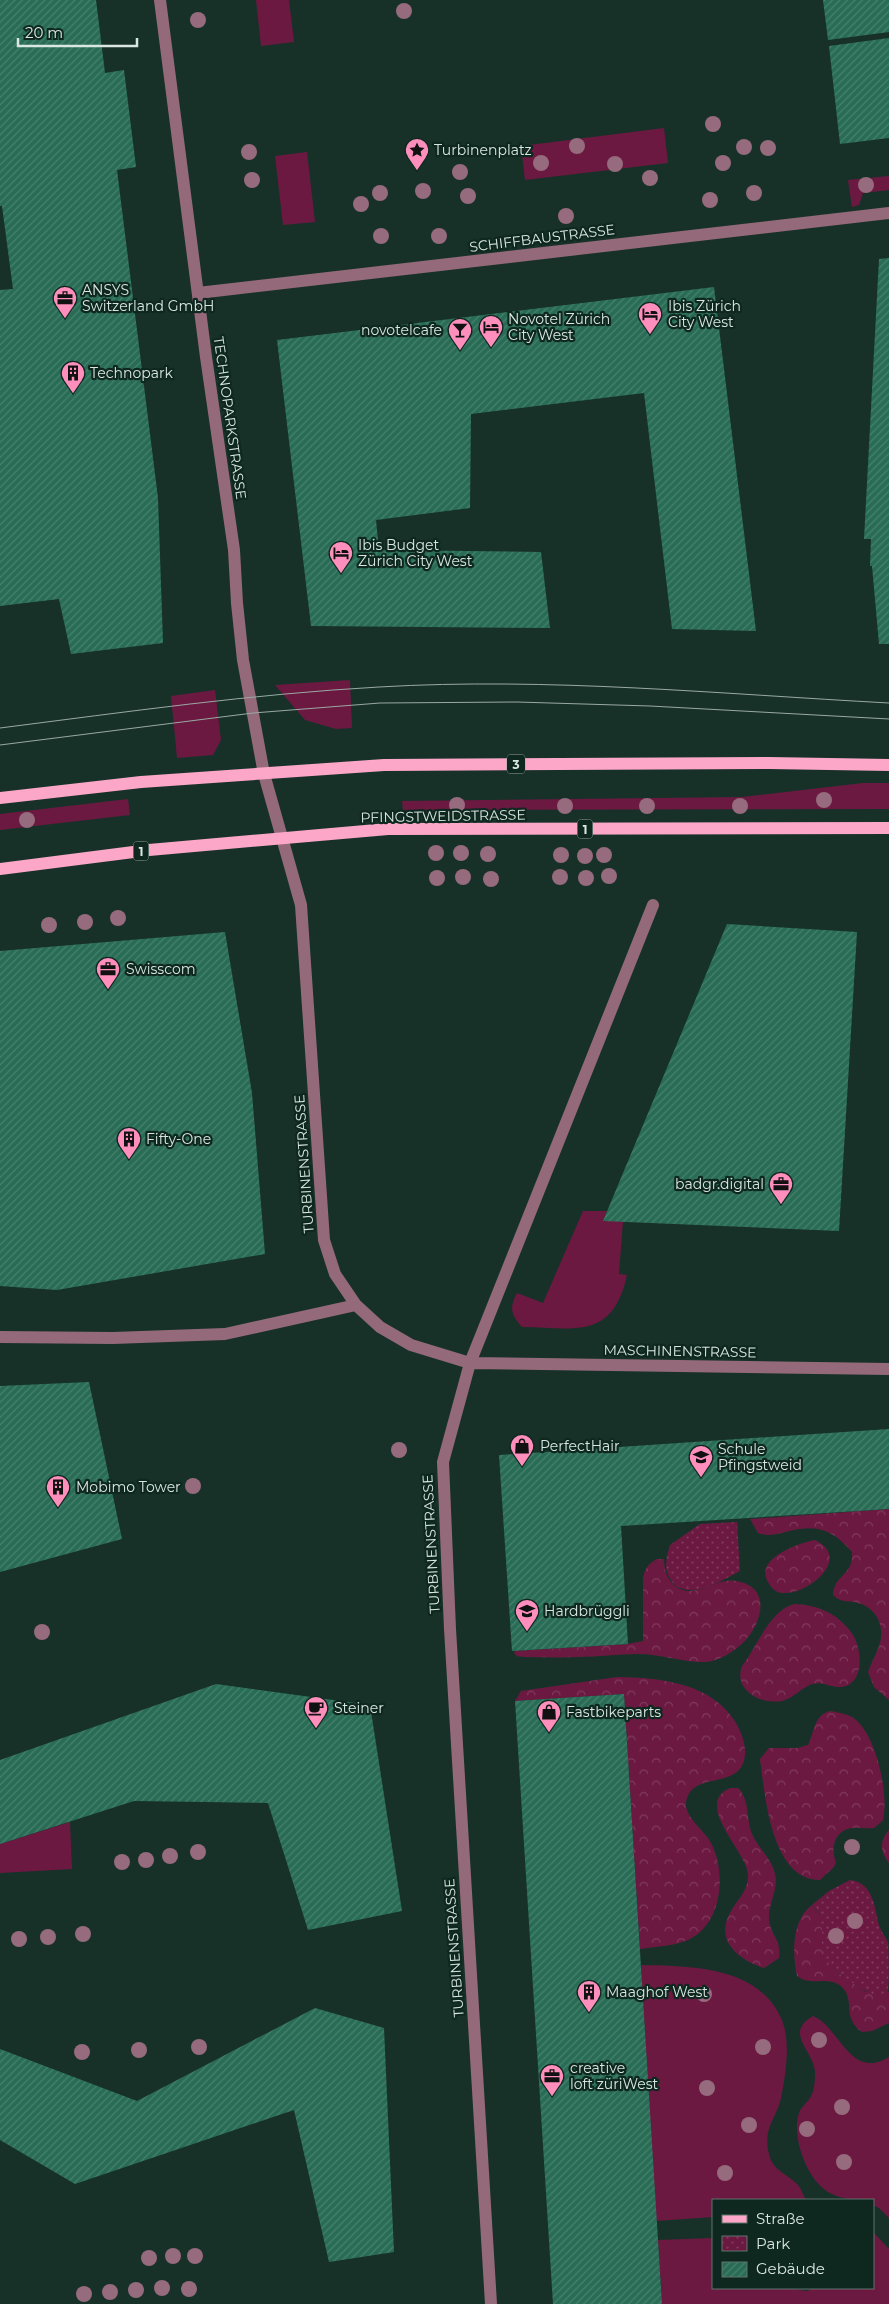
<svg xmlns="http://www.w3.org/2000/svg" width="889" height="2304" font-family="Montserrat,sans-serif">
<defs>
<pattern id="forest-crowns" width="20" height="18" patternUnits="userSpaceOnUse" patternTransform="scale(1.25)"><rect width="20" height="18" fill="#6c1942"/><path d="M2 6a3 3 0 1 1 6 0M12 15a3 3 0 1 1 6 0" fill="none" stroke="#803a5d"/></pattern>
<pattern id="park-dots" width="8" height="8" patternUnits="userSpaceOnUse" patternTransform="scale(1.25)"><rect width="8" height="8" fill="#6c1942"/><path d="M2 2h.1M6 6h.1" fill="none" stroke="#803a5d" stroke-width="1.8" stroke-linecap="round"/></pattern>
<pattern id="building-hatch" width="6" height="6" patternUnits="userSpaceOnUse" patternTransform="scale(1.25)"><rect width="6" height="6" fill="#296c56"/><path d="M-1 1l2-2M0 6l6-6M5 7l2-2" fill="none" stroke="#47816e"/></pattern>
</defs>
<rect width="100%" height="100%" fill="#183128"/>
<!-- green -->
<path fill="#6c1942" d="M256,0h33l5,42 -33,4z
M664,128l4,35 -143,17 -4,-34z
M307,152l8,70 -32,3 -8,-69z
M889,176v14l-26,3 -4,12 -7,2 -4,-27z
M350,680l2,48 -16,1 -31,-9 -30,-35z
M215,690l6,50 -8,15 -36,3 -6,-62z
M863,783h26v26l-486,1 -1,-9 340,-4z
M128,799l2,16 -130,15v-16z
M583,1211h24l-4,10h20l-4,53 8,1c-14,65 -52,53 -105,52 -11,-12 -13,-19 -5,-34l26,10z
M70,1822l2,47 -72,4v-29z
M641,1965c48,1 117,1 140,53 10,22 5,53 1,75 -4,26 -20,33 -13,61 3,16 18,20 28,30 4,4 6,11 9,16h-93v17l-57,4z
M813,2016c27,11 37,65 76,41v161l-10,-10 -6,-3v-5c-16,0 -31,0 -45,-8 -21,-12 -37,-56 -29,-79 2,-6 8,-10 11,-15 5,-8 5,-18 5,-27 -3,-22 -31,-38 -2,-55z
M873,2232l16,17v55h-227l-4,-64 55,-2v50h75l19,3 6,-3h60z"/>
<!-- forest -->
<path fill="url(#forest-crowns)" d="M889,1509v191l-15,-13 -6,-15c3,-9 8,-17 11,-26 7,-18 -2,-38 -21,-43 -11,-3 -17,0 -25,-8 1,-21 21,-19 19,-43 -19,-22 -34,-28 -63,-21 -11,3 -20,6 -31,2l-8,-14z
M815,1540c38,18 -7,55 -32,53 -7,0 -12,-5 -15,-11 -14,-23 30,-39 47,-42z
M657,1559h7c0,8 2,18 8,24 20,21 42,-6 64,-2 37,6 26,43 7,62 -9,8 -24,18 -37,19 -21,1 -46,-8 -68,-8 -20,0 -40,3 -61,3 -17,1 -35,0 -53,0l-7,-1 -3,-3 1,-2 113,-7 15,-3v-63c2,-10 5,-14 14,-19z
M795,1604c22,1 42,9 56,28 11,14 15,51 -9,55 -10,1 -20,-6 -30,-3 -11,4 -18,14 -30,17 -22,4 -49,-12 -40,-35 15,-19 28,-57 53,-62z
M617,1677c43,1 94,5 119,46 5,9 10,21 9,32 -4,37 -53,14 -59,47 -2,15 19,29 25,41 16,30 11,82 -23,97 -15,6 -33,7 -48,9l-16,-255 -109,7 6,-10z
M831,1711c9,2 18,3 25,9 21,18 33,75 27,100 -2,3 -6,5 -9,8 -7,1 -14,-1 -21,0 -18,1 -23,20 -17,34l-2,5 -14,13c-49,0 -55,-85 -60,-121l9,-11h28l11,-3c7,-14 6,-31 23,-34z
M730,1788h8c12,12 8,30 14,46 6,14 20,25 23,40 4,15 -7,29 -6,45 1,16 13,21 10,39l-15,10c-22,-7 -49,-25 -35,-53 6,-13 20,-24 19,-41 -2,-23 -55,-70 -18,-86z
M889,1830v33c-9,-11 -10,-22 0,-33z
M812,1905l10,14 3,39 14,15 27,19h23v31l-17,8 -10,1c-21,-15 -6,-31 -20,-45 -14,-12 -31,0 -45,-11 -5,-23 -5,-56 15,-71z"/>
<!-- park -->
<path fill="url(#park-dots)" d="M737,1522l3,49c-17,9 -51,31 -68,11 -9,-12 -6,-24 -2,-37l30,-21z
M850,1880c23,3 24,25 29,45 2,7 6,11 9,17 1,7 1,44 0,51 -4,0 -8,2 -12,2 -11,-1 -48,-28 -52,-39 -6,-20 5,-33 -12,-51l17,-14z"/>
<!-- building -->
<path fill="url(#building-hatch)" d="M0,0h96l9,73 19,-3 12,97 -19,3 41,328 5,145 -92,11 -12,-55 -59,7v-316l13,-1 -11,-83h-2z
M823,0h66v32l-61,8z
M889,38v100l-49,6 -11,-98z
M889,258v386h-10l-7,-78h-2l1,-27h-7l15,-280z
M714,287l42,344 -84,-2 -28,-236 -173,21 -1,94 -94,12 3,30 162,2 9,76 -239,-2 -34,-286z
M727,924l130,8 -18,299 -236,-10z
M225,932l27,161 13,161 -208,36 -57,-4v-335z
M89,1382l33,157 -122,33v-186z
M889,1429v80l-268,17 7,118 -116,7 -13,-196z
M216,1684l154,21 32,206 -94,19 -40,-127 -134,-2 -134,43v-84z
M624,1694l38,610h-109l-38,-603z
M315,2008l69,20 10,224 -65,10 -35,-152 -219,74 -75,-44v-91l137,52z"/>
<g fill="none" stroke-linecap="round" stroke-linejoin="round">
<!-- minor -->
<path stroke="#946a7a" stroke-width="12" d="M160,0l46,357 28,193 3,53 6,57 21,114 37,131 23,335 11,34 21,31 24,22 31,18 59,18 419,6
M198,293l691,-80
M0,1337l113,1 112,-4 131,-29
M491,2304l-41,-675 -7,-167 27,-99 183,-458"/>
<!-- major -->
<path stroke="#fda7c8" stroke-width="12" d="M0,798l141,-16 243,-17 385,-2 120,2
M0,869l149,-19 239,-21 501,-1"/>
<!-- tram -->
<path stroke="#98aaa3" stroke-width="1" d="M0,728c126,-16 252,-34 379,-41 169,-10 341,7 510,16
M0,745l253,-32 127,-10 137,-1 133,4 239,13"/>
</g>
<!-- trees -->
<g fill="#966b7d">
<circle cx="404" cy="11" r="8"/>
<circle cx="198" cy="20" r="8"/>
<circle cx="713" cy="124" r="8"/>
<circle cx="577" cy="146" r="8"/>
<circle cx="744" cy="147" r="8"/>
<circle cx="768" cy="148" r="8"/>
<circle cx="249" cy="152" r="8"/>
<circle cx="541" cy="163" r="8"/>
<circle cx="723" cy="163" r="8"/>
<circle cx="615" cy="164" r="8"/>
<circle cx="460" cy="172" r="8"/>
<circle cx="650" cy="178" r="8"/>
<circle cx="252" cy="180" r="8"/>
<circle cx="866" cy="185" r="8"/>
<circle cx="423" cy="191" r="8"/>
<circle cx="380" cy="193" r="8"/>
<circle cx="754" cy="193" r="8"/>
<circle cx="468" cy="196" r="8"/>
<circle cx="710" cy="200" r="8"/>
<circle cx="361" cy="204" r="8"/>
<circle cx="566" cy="216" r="8"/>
<circle cx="381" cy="236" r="8"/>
<circle cx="439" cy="236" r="8"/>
<circle cx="824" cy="800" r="8"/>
<circle cx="457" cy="805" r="8"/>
<circle cx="565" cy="806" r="8"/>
<circle cx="647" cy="806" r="8"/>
<circle cx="740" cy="806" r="8"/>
<circle cx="27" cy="820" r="8"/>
<circle cx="436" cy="853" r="8"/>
<circle cx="461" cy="853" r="8"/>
<circle cx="488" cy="854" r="8"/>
<circle cx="561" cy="855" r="8"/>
<circle cx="604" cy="855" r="8"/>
<circle cx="585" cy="856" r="8"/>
<circle cx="609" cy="876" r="8"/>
<circle cx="463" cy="877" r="8"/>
<circle cx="560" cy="877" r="8"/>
<circle cx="437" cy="878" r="8"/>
<circle cx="586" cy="878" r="8"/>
<circle cx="491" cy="879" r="8"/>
<circle cx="118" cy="918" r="8"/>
<circle cx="85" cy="922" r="8"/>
<circle cx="49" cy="925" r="8"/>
<circle cx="399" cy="1450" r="8"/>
<circle cx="193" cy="1486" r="8"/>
<circle cx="42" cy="1632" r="8"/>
<circle cx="852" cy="1847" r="8"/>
<circle cx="198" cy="1852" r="8"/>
<circle cx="170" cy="1856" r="8"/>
<circle cx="146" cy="1860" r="8"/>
<circle cx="122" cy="1862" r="8"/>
<circle cx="855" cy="1921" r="8"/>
<circle cx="83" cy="1934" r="8"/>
<circle cx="836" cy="1936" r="8"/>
<circle cx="48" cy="1937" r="8"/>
<circle cx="19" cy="1939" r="8"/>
<circle cx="704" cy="1994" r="8"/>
<circle cx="819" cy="2040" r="8"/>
<circle cx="199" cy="2047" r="8"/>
<circle cx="763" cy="2047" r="8"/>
<circle cx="139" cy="2050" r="8"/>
<circle cx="82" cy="2052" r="8"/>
<circle cx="707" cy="2088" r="8"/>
<circle cx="842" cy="2107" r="8"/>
<circle cx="749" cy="2125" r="8"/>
<circle cx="807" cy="2129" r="8"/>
<circle cx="844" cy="2162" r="8"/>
<circle cx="725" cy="2173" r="8"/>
<circle cx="173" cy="2256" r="8"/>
<circle cx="195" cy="2256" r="8"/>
<circle cx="149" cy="2258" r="8"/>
<circle cx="162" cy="2288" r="8"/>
<circle cx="189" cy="2289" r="8"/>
<circle cx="136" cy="2290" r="8"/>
<circle cx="110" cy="2292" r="8"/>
<circle cx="84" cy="2294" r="8"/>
</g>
<!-- icons -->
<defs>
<g id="sight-pin" transform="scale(1.25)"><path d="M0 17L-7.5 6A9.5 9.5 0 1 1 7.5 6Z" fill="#fe8ebc" stroke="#0e271f"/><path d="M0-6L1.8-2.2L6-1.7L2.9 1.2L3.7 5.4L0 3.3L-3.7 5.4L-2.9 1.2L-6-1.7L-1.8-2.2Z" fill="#111"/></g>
<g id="office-pin" transform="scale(1.25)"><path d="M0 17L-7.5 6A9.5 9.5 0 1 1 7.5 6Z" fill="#fe8ebc" stroke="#0e271f"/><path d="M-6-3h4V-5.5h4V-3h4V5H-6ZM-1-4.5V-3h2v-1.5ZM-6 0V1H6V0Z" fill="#111"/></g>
<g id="hotel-pin" transform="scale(1.25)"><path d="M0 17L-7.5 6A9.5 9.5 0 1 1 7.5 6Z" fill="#fe8ebc" stroke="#0e271f"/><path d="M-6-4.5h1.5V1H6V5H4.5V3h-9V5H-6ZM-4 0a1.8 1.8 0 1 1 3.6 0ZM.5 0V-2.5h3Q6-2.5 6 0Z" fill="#111"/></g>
<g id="bar-pin" transform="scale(1.25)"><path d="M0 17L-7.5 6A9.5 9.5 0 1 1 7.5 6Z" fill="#fe8ebc" stroke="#0e271f"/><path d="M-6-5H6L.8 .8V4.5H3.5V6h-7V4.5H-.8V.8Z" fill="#111"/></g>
<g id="building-pin" transform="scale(1.25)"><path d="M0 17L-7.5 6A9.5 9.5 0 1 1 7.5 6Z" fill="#fe8ebc" stroke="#0e271f"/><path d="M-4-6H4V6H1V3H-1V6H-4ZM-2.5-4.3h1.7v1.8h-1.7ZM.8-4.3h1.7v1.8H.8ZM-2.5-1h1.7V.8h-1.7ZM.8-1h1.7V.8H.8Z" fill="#111"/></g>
<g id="shop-pin" transform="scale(1.25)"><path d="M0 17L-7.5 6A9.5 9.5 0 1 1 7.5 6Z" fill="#fe8ebc" stroke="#0e271f"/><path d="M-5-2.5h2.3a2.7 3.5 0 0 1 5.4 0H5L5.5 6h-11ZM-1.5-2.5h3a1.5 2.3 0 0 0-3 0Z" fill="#111"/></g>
<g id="school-pin" transform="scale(1.25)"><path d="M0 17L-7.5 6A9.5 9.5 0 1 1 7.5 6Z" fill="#fe8ebc" stroke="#0e271f"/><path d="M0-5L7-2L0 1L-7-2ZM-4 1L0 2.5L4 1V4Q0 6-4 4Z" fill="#111"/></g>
<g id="cafe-pin" transform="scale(1.25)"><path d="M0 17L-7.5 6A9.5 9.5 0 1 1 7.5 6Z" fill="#fe8ebc" stroke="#0e271f"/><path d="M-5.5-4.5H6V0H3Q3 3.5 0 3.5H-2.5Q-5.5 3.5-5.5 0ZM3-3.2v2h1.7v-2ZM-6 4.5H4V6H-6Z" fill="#111"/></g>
</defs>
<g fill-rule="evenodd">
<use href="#sight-pin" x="417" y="150"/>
<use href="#office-pin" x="65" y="298"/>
<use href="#hotel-pin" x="650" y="314"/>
<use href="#hotel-pin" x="491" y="327"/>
<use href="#bar-pin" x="460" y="330"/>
<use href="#building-pin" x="73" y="373"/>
<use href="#hotel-pin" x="341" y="553"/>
<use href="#office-pin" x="108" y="969"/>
<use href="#building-pin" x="129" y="1139"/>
<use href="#office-pin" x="781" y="1184"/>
<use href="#shop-pin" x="522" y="1446"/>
<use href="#school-pin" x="701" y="1457"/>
<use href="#building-pin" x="58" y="1487"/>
<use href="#school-pin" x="527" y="1611"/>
<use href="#cafe-pin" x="316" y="1708"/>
<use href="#shop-pin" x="549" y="1712"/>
<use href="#building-pin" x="589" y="1992"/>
<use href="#office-pin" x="552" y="2076"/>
</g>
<g text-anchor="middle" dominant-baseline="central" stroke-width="4.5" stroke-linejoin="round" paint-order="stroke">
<!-- shield labels -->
<g fill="#0e271f" stroke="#9bada7" stroke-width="1">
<rect x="507" y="754.5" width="18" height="19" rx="4"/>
<rect x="577.5" y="819.5" width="15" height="19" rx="4"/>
<rect x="133.5" y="841.5" width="15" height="19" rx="4"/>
</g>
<g font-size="12" font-weight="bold" fill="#d8e7e1">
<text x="516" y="764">3</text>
<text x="585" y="829">1</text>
<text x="141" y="851">1</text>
</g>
<!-- poi labels -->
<g font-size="14" fill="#d8e7e1" stroke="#0e271f" text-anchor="start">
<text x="434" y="150">Turbinenplatz</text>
<text x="82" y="290">ANSYS<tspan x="82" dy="16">Switzerland GmbH</tspan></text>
<text x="668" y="306">Ibis Zürich<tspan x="668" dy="16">City West</tspan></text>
<text x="508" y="319">Novotel Zürich<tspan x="508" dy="16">City West</tspan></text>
<text x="442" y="330" text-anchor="end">novotelcafe</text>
<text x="90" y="373">Technopark</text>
<text x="358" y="545">Ibis Budget<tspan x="358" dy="16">Zürich City West</tspan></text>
<text x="126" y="969">Swisscom</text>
<text x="146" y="1139">Fifty-One</text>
<text x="764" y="1184" text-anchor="end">badgr.digital</text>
<text x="540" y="1446">PerfectHair</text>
<text x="718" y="1449">Schule<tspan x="718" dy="16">Pfingstweid</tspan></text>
<text x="76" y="1487">Mobimo Tower</text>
<text x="544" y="1611">Hardbrüggli</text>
<text x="334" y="1708">Steiner</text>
<text x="566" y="1712">Fastbikeparts</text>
<text x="606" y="1992">Maaghof West</text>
<text x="570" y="2068">creative<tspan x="570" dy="16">loft züriWest</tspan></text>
</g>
<!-- street labels -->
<g font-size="14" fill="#d8e7e1" stroke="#0e271f">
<text transform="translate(542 238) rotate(-7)">SCHIFFBAUSTRASSE</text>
<text transform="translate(230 418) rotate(82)">TECHNOPARKSTRASSE</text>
<text transform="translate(443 816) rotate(-1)">PFINGSTWEIDSTRASSE</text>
<text transform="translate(304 1164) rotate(-94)">TURBINENSTRASSE</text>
<text transform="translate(680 1351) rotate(1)">MASCHINENSTRASSE</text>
<text transform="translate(431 1544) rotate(-93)">TURBINENSTRASSE</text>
<text transform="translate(454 1948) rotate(-94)">TURBINENSTRASSE</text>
</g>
</g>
<!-- legend -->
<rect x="712" y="2199" width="162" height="90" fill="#0e271f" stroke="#5f746d"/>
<rect x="722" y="2215" width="25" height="8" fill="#fda7c8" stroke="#5f746d"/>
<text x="756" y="2224" font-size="15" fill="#d8e7e1">Straße</text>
<rect x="722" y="2236" width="25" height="15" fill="url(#park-dots)" stroke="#5f746d"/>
<text x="756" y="2249" font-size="15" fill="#d8e7e1">Park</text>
<rect x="722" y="2262" width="25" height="15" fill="url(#building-hatch)" stroke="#5f746d"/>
<text x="756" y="2274" font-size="15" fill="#d8e7e1">Gebäude</text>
<!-- scale -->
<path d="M18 38v8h119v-8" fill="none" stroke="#d8e7e1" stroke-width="2.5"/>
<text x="25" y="38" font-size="15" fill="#d8e7e1" stroke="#0e271f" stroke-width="4" paint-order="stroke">20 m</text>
</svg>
